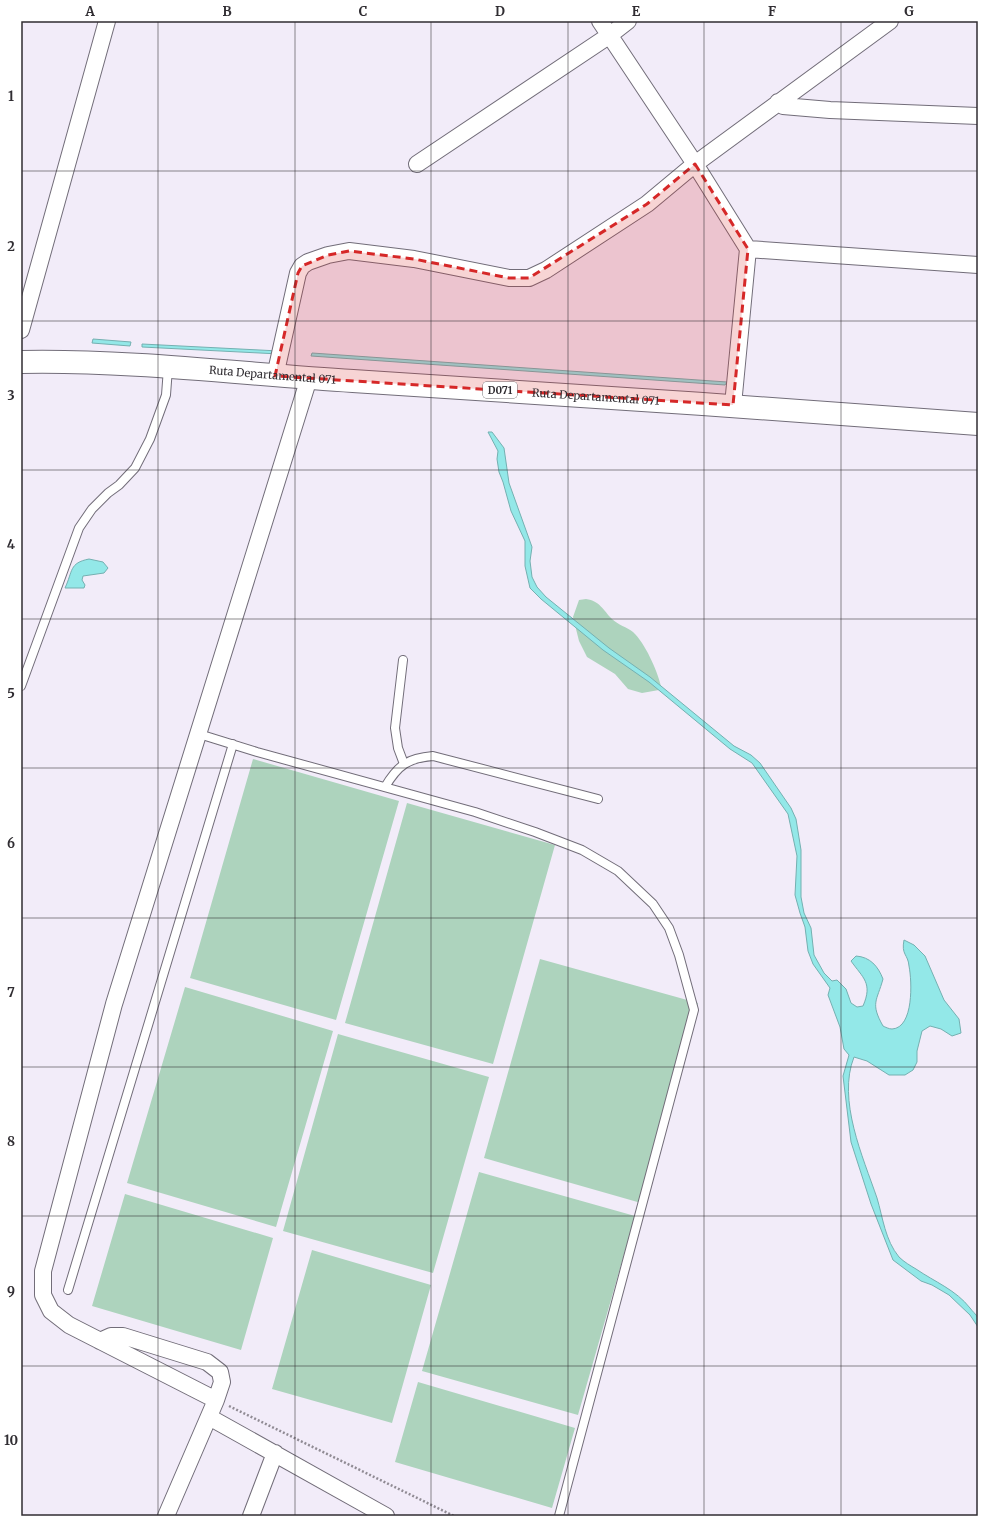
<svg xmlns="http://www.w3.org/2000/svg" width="999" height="1537" font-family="Merriweather,serif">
<rect width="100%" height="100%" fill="#f2ecf9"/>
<!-- green -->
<path fill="#add3bd" d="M586,599c14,2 17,11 26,20 6,6 15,8 21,13 12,11 24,38 28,54l-2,4 -17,3 -14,-4 -13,-15 -28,-17 -8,-16 -6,-24 6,-17z
M253,759l146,42 -63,219 -146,-42z
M407,803l148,42 -62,219 -148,-41z
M540,959l158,44 -57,200 -157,-45z
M185,987l148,44 -57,196 -149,-44z
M338,1034l151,43 -56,196 -150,-42z
M479,1172l156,44 -57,199 -156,-44z
M125,1194l148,44 -32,112 -149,-44z
M312,1250l119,35 -39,138 -120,-34z
M418,1382l157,46 -23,80 -157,-46z"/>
<!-- water -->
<path fill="#93e8e8" stroke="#75b0b1" d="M93,339l38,3 -1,4 -38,-3z
M142,344l137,7v3l-137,-7z
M312,353l415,29 -2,3 -414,-29z
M488,432h4l12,16 5,35 23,64 -2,14 2,16 5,10 9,10 63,51 41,29 84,69 17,9 9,8 31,45 5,11 5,31v47l3,16 7,15 3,27 10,18 8,8 5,-1 9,9 5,14 6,4 6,-1c10,-23 0,-28 -12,-45l5,-5c14,1 22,10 27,23 -6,22 -13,24 0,47 2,1 6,3 9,3 22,-1 20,-48 17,-63 -1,-12 -8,-11 -5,-26l10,5 11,11 19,44 15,19 2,14 -9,3 -11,-7 -11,-3 -8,5 -5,20v11l-4,8 -8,5h-16l-22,-14 -13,-4c-17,43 9,100 23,141 6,20 8,42 22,59 5,5 12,9 17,12 19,13 40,21 54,39 2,3 6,6 8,10 1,2 0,6 0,9l-8,-12 -21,-20 -17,-10 -11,-4 -28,-21 -22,-56 -20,-62 -8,-66 6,-21 -5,-6 -4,-22 -12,-32 2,-7 -17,-24 -5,-13 -3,-24 -5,-14 -5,-18 2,-39 -9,-42 -36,-51 -22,-14 -81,-67 -46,-32 -62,-51 -11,-11 -5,-22v-25l-14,-30 -8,-29 -4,-10 -2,-13 1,-8z
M89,559l14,3 5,6 -4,5 -21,3 -1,4 3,5 -1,3h-19c8,-17 4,-25 24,-29z"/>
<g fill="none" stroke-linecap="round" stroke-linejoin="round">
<!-- lane casing -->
<g stroke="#726d79" stroke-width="10">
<path id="lane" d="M403,660l-8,68 3,20 6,16
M21,686l58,-158 13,-19 16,-16 11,-8 16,-17 15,-29 16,-44 2,-27
M199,734l58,18 218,60 60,20 47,18 36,21 35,33 16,24 10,27 15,55 -135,506
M385,787c13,-22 23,-29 48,-31l165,43
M68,1290l165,-546"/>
</g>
<!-- street casing -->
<g stroke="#726d79" stroke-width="18">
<path id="street" d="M600,21l95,143 53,85 -15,156
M778,102l5,4 47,4 148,6
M417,164l193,-129 18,-14
M748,249l230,16
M21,330l86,-309
M275,376l23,-103 4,-7 6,-4 20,-7 21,-4 65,8 95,19h20l17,-8 101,-66 48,-40 195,-143
M100,1341l11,-5h12l84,26 13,10 2,10 -6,18 -50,116
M216,1400l-147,-75 -18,-14 -8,-16v-24l71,-267 195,-626
M209,1417l177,99
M251,1516l24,-63"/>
</g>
<!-- primary casing -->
<g stroke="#726d79" stroke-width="24">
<g id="primary">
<path id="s1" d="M21,362c111,-2 221,12 332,19 208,13 417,27 625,43"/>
</g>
</g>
<!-- path -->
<path stroke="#908b94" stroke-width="2.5" stroke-dasharray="2 2" stroke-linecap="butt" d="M229,1406l225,110"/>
<!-- lane -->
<use href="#lane" stroke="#fff" stroke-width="8"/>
<!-- street -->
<use href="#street" stroke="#fff" stroke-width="16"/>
<!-- primary -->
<use href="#primary" stroke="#fff" stroke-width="22"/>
</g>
<!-- marked area -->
<path fill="#d62828" fill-opacity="0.2" stroke="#d62828" stroke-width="3" stroke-dasharray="8 5" stroke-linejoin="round" d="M695,164l53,85 -15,156 -458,-29 23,-103 4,-7 26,-11 21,-4 65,8 95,19h20l118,-74z"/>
<!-- grid -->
<path fill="none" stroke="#302d32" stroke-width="1" stroke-opacity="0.55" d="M158,21v1495M295,21v1495M431,21v1495M568,21v1495M704,21v1495M841,21v1495M21,171h957M21,321h957M21,470h957M21,619h957M21,768h957M21,918h957M21,1067h957M21,1216h957M21,1366h957"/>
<g text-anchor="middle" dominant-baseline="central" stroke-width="3" stroke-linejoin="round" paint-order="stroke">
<!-- shield labels -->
<rect fill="#fff" stroke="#6e6c70" stroke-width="1" x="483" y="382" width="34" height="16" rx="3"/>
<g font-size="10" font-weight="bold" fill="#302d32">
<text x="500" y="390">D071</text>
</g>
<!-- street labels -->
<g font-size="11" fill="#302d32" stroke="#fff">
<text stroke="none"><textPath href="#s1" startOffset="252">Ruta Departamental 071</textPath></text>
<text stroke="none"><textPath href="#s1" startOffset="576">Ruta Departamental 071</textPath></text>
</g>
</g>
<!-- border -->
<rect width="999" height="1537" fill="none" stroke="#ffffff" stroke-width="44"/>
<rect x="22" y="22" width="955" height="1493" fill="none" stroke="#302d32" stroke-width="1.5"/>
<g font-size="13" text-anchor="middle" font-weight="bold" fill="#302d32">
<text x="90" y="16">A</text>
<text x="227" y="16">B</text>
<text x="363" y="16">C</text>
<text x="500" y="16">D</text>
<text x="636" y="16">E</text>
<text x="772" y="16">F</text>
<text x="909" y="16">G</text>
<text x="11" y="101">1</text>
<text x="11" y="251">2</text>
<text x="11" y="400">3</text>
<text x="11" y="549">4</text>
<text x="11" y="698">5</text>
<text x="11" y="848">6</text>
<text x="11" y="997">7</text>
<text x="11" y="1146">8</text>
<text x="11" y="1296">9</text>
<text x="11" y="1445">10</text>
</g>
</svg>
